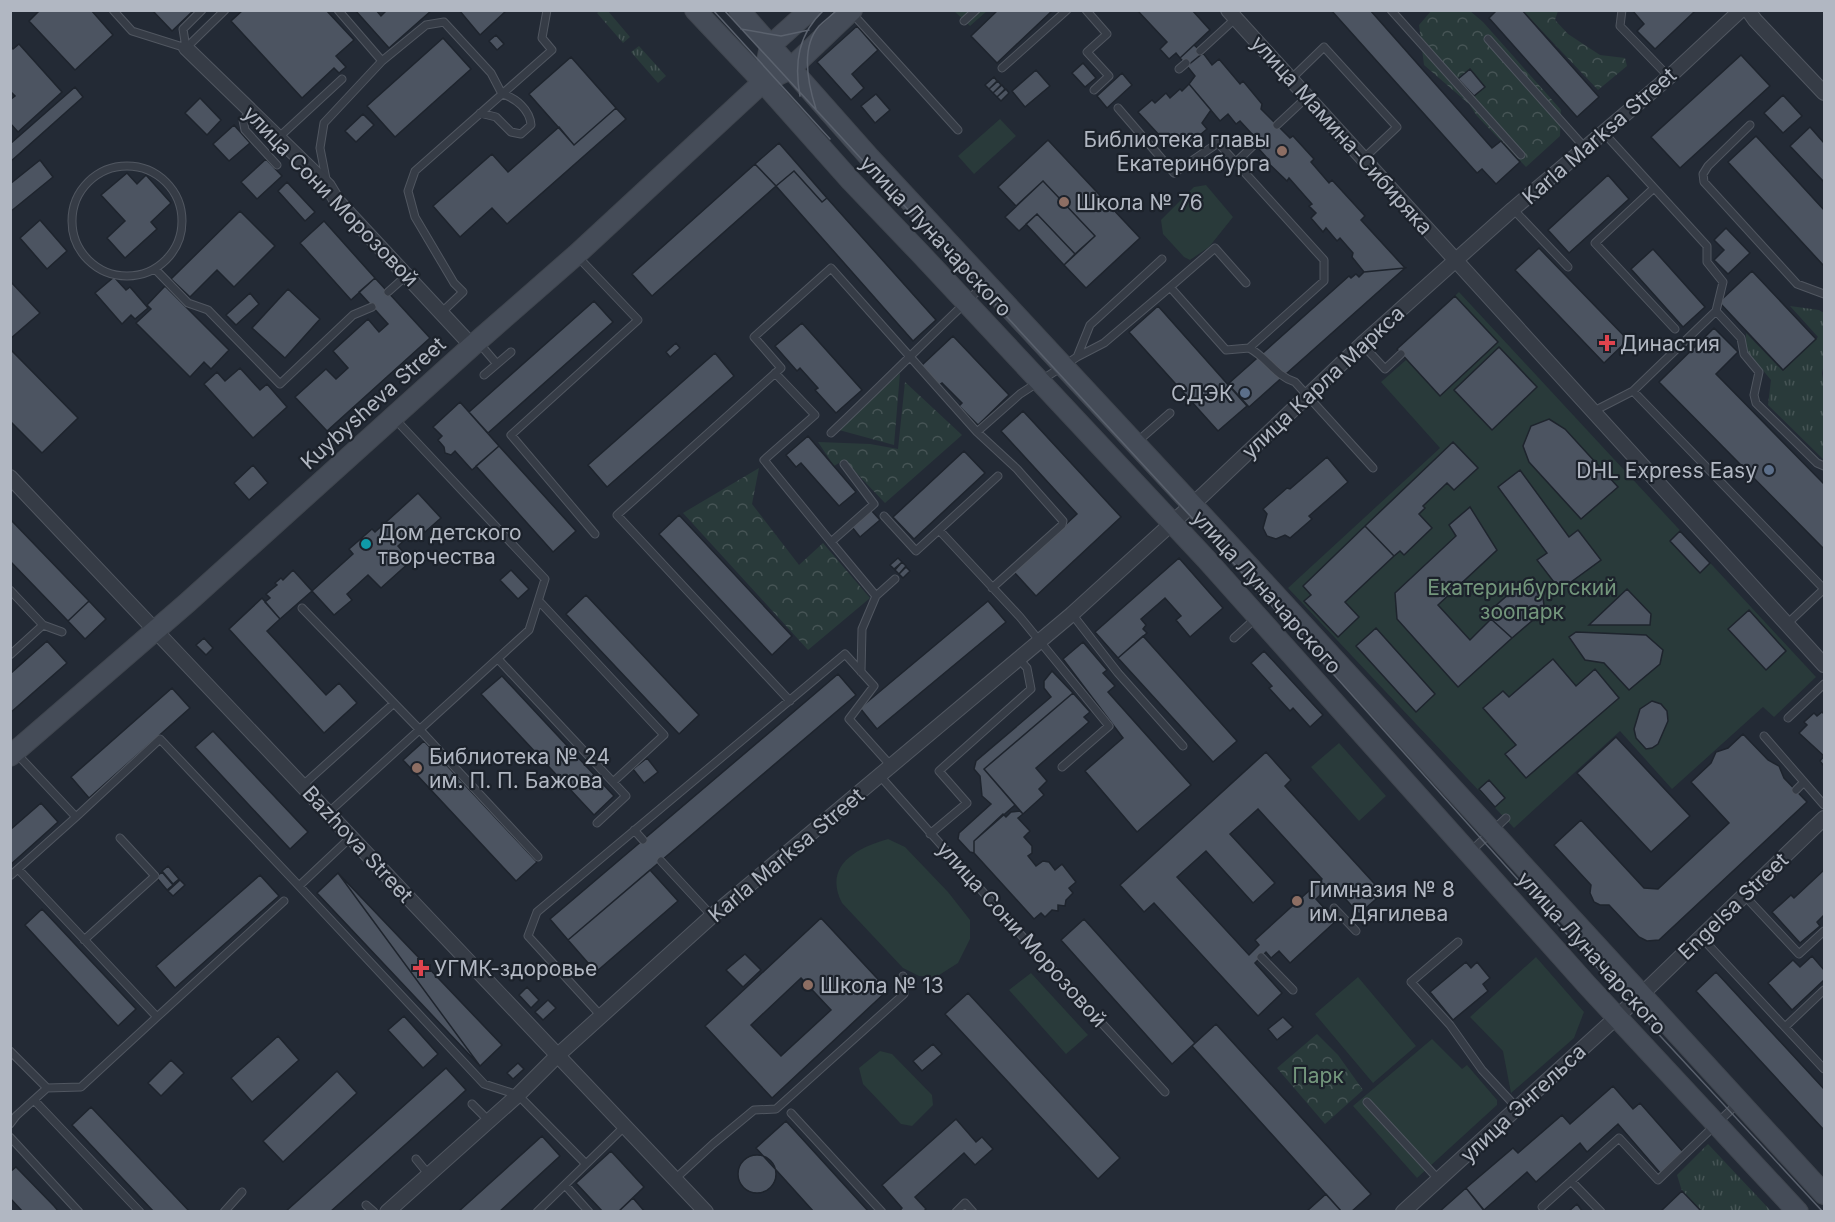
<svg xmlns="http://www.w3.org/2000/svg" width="1835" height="1222" font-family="Inter,sans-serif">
<defs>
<pattern id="grass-tufts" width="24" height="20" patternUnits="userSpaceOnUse" patternTransform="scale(1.5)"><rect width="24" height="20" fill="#293a3a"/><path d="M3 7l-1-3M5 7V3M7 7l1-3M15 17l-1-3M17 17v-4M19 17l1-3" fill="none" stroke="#465455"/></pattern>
<pattern id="forest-crowns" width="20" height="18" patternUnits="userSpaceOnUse" patternTransform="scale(1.5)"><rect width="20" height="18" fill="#293a3a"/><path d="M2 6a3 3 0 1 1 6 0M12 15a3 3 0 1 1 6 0" fill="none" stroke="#465455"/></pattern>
</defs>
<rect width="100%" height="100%" fill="#232a35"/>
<!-- grass -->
<path fill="url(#grass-tufts)" d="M600,11h8l22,26 -7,6 -26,-30z
M639,46l27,30 -8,7 -27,-31z
M1790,306l29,4 5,3v51l-2,9 2,12v75l-56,-55 3,-25 -25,-30v-17l37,38 35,-34z
M1708,1144l63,67h-69l-20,-20 -5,-16z"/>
<!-- forest -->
<path fill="url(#forest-crowns)" d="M1431,11h39l13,11 78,88 -1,26 -34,31 -49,-51 -8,-12 -45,-39 -5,-40z
M1523,11h35l-3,9 13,14 32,21 25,3 2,8 -29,24z
M900,373l-6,72 -55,-15z
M905,382l57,53 -77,68 -41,-43 -10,6 -16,-24 52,2 28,5z
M759,468l-7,36 47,61 24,-22 47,55 -62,52 -125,-137z
M1317,1034l21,21 25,35 -38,34 -48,-56z"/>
<!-- park -->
<path fill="#293a3a" d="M954,11h33l-17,15z
M1000,119l16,17 -42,38 -16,-18z
M1206,185l27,32 -24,30 -19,13 -6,-3 -21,-23 -2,-14 33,-33z
M1459,292l357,385 -42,40 -11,-10 -91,82 -52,-58 -106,97 -226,-240 152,-140 -59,-66 25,-22 -9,-11z
M1339,743l47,53 -27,25 -48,-54z
M888,839l17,8 43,45 22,28v19l-12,24 -22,14 -17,-1 -16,-8 -61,-65c-19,-37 14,-55 46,-64z
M1536,957l48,55 -10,26 -63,55 -8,-42 -33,-34z
M1031,973l57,62 -22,19 -57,-64z
M1358,977l58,69 -43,37 -58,-69z
M1432,1039l30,30 5,-4 30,35v5l-80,73 -64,-72z
M880,1051l12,3 40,41 1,10 -21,21 -11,-2 -38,-40 -4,-16z"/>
<!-- building -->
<path fill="#4c5461" stroke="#1e242d" stroke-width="1.5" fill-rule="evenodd" d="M40,10h51l22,25 -38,35 -46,-49z
M152,10h42l-22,21z
M243,10h83l28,30 -18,16 10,11 -7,6 -5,-5 -32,30 -71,-77z
M355,10h21l5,6 6,-6h45l-43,38z
M459,10h48l-27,25z
M998,10h55l-56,53 -26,-27z
M1137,10h55l18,20 -30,28 -4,-5 -7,6 -9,-10 7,-7z
M1331,10h39l122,138 9,-7 19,21 -24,22 -14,-15 -5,4z
M1497,10h25l77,87 -22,20 -88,-99z
M1632,10h60l2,2 -39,37 -18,-18 7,-7z
M857,26l21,24 -26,24 12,14 -13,12 -34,-38z
M496,35l8,9 -7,6 -8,-9z
M443,38l28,31 -76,68 -28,-31z
M19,44l43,48 -44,40 -8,-9v-23l5,-4 -5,-5v-45l3,3z
M1194,45l9,8 -16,13 -7,-8z
M1203,53l9,12 7,-6 21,25 3,-3 19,23 -1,5 29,29 3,-2 21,23 -3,3 18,21 3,-3 33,36 -4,4 44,48 -41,4 -12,-15 1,-4 -13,-15 -3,3 -11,-13 -3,4 -12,-14 5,-5 -7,-7 3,-2 -23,-26 -2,3 -22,-21 2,-2 -8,-9 4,-3 -23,-25 -4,3 -8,-10 -8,7 -31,-37 6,-8 -8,-10z
M1741,55l29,31 -90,82 -29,-31z
M571,57l45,51 -42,37 -45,-51z
M1083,63l13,15 -11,9 -13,-14z
M1470,69l15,18 -11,9 -16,-17z
M1036,70l14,16 -25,21 -13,-16z
M1122,73l10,12 -25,23 -10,-12z
M994,77l3,4 -8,8 -4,-4z
M998,81l3,4 -8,8 -4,-4z
M1189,84l22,26 -9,13 5,6 -20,17 -5,-5 -10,8 -34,-37 14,-12 3,3 11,-10 4,5 10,-9 2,2z
M1002,85l3,4 -8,8 -4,-4z
M75,87l8,10 -73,65v-18z
M1006,89l3,4 -8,8 -4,-4z
M876,94l14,16 -15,13 -14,-17z
M1783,95l19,21 -19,17 -19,-20z
M200,98l21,22 -14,15 -22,-22z
M616,108l10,11 -119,105 -15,-16 -32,29 -27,-31 59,-52 16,18 51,-45 15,18z
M363,114l11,11 -18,17 -11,-11z
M234,125l16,18 -21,18 -16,-17z
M1810,127l14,16v39l-34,-36z
M1756,136l68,74v56l-96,-104z
M1048,140l92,98 -54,50 -22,-23 31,-29 -52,-55 -27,25 -18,-19z
M779,143l48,55 -5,4 -28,-31 -18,15 -21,-22z
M266,159l16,17 -25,23 -16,-17z
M40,160l13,17 -43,35v-28z
M755,164l21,22 -124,110 -20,-22z
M794,171l28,31 5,-4 109,122 -23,21 -137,-155z
M127,173l10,11 9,-9 25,28 -20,19 6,7 -32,29 -18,-20 18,-17 -24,-26z
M1608,175l21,24 -60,54 -21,-23z
M1043,181l52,55 -20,18 -38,-40 -18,17 -14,-14z
M287,182l28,30 -10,9 -27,-30z
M240,211l35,35 -41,41 -17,-17 -27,27 -19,-18z
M1037,214l38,40 -11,11 -38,-41z
M40,220l27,31 -20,18 -27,-31z
M324,221l51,57 -24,22 -51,-57z
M1726,228l24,25 -22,21 -14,-14 10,-10 -10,-10z
M1539,248l89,92 -24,23 -89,-93z
M1653,249l52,58 -22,20 -52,-58z
M1405,268l-156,139 -21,-23 121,-108 2,2 5,-4 3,3 5,-5z
M1752,271l64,68 -33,31 -64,-68z
M114,277l12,13 4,-3 18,21 -13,11 -4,-4 -9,9 -27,-31z
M375,278l55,60 -103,93 -32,-34 31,-28 10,10 12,-11 -15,-17 35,-32 11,13 9,-8 -29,-32z
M10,281l30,32 -30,26z
M165,286l64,64 -18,19 -7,-7 -14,15 -54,-54 15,-14 -4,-4z
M288,289l32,30 -35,39 -33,-30z
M250,293l9,11 -23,21 -10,-10z
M1455,296l43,46 -58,54 -43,-47z
M594,301l19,21 -125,111 -19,-21z
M1158,306l89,100 -29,25 -89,-99z
M802,323l60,67 -26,23 -21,-23 3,-2 -18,-20 -3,3 -22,-25z
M1714,328l24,24 -22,22 108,110v65l-165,-167z
M953,336l56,59 -31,30 -19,-19 3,-3 -20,-20 -3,2 -18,-19z
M676,343l4,5 -10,9 -4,-5z
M1499,347l38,40 -45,43 -38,-40z
M12,351l66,67 -36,35 -32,-32v-69z
M715,353l19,23 -127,111 -19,-22z
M240,368l20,22 7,-6 20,23 -34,31 -49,-54 13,-12 8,9z
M460,402l39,44 -27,24 -17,-19 -4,4 -6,-2 -1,-6 -6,-7 4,-4 -9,-9z
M1023,411l98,106 -85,79 -22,-24 63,-58 -76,-83z
M1549,419l16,10 53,58 -37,32 -52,-57 -6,-16 8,-20z
M808,436l48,56 -17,14 -38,-43 -5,4 -10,-12z
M1453,442l25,26 -24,22 -7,-7 -24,23 2,2 -6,6 13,14 -28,27 -4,-4 -6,5 -29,-30z
M499,446l77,85 -23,21 -77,-86z
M964,451l21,22 -71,66 -21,-22z
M1327,457l21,25 -39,34 3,3 -22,19 -5,-3 -9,4 -9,-3 -4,-8 4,-14 -4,-5 24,-21 3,1z
M253,465l15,18 -19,17 -15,-17z
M1520,470l49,67 9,-7 23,30 -41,30 -23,-30 10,-7 -49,-66z
M418,493l23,25 -16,14 -5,-6 -22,20 13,15 -30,27 -13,-13 -21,19 5,6 -18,15 -22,-24 41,-37 -4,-5 23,-20 3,3z
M1470,507l27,43 -59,55 32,35 21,-21 21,19 -54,49 -61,-68 -2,-26 61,-57 -7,-11z
M871,510l9,10 -20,17 -8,-10z
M679,515l113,121 -20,19 -113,-121z
M10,519l79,82 -21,20 -58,-60z
M1365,526l29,30 -49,46 14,15 -21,20 -34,-36 7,-6 -8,-9z
M1680,531l30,32 -10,10 -30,-32z
M898,558l4,4 -8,7 -4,-4z
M1179,558l44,50 -33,29 -14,-17 5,-4 -16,-18 -24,21 5,6 -3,4 4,4 -29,25 -23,-26z
M902,562l4,4 -7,8 -4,-4z
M906,567l4,4 -7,7 -4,-4z
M293,570l19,21 -32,28 -15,-17 5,-4 -4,-4 11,-9 -2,-2 6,-5 2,2z
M511,570l18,19 -11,10 -18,-19z
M1529,583l9,4 4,5 2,13 -4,9 -28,24 -21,-19 2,-11 25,-22z
M1627,589l24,25 -1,11h-61z
M586,595l113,120 -20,19 -113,-120z
M262,598l18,21 -13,12 59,64 13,-12 18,20 -33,30 -95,-104z
M89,601l17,18 -21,20 -17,-18z
M988,601l18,21 -129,107 -17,-21z
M1749,610l37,41 -20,19 -38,-41z
M1376,628l59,66 -19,18 -60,-66z
M1576,632l70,3 17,15 -3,14 -31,26 -25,-27 -19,-3 -16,-23z
M1143,636l94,105 -24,21 -95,-104z
M204,638l9,10 -7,7 -10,-10z
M47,641l20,22 -57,50v-39z
M1083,642l24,28 -4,3 12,13 -7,6 83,93 -54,47 -52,-61 38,-33 -60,-79z
M1264,651l59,64 -13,12 -17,-19 -3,3 -21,-23 3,-2 -21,-23z
M1553,659l23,27 19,-17 24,29 -93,80 -21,-24 11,-9 -33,-37 20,-17 6,6z
M1052,671l21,22 -89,76 31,36 -41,36v12l-4,-1 -12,-13 1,-6 32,-29 -9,-8 -2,-20 -6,-7 2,-8 75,-64 -7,-9v-7z
M838,674l18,21 -288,245 -18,-21z
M502,676l112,120 -20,19 -113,-121z
M172,688l18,20 -101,90 -18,-21z
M1073,693l17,19 -6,5 5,5 -53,46 11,13 -8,8 5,6 -21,19 -39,-45z
M1652,701l9,3 6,7 1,10 -10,23 -6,4 -6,1 -10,-11 -2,-9 6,-20z
M1822,712l2,2v52l-4,-5 4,-5 -25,-23 8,-8 -3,-3 10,-9 3,3z
M213,731l95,101 -18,17 -95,-102z
M1743,734l25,26 11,6 5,12 23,24 -148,138 -12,1 -8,-4 -30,-32h-9l-6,-3 -4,-9 1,-8 -37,-40 27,-25 63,68 14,1 71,-66 -38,-41 20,-19 5,-11 12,-4z
M1616,737l74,79 -39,36 -74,-79z
M424,741l113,121 -21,19 -113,-121z
M1266,752l25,28 -6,6 98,107 -24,21 -27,-30 -16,15 20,22 -46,42 -11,-12 -8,7 -5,-6 -11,11 27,30 -24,23 -104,-113 -10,9 -24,-27zM1258,809l64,70 -67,61 4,5 -10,10 -72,-78 29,-26 47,52 22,-20 -45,-49z
M647,758l11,14 -14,11 -11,-14z
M1489,780l16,18 -10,9 -16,-18z
M41,803l17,19 -48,43v-35z
M1020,811l3,3 -5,4 12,13 -6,6 8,9v7l-4,3 8,10 7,-5 6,1 6,8 7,-6 14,18 -7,6 4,5 -7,7 -1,6 -7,-1v6l-6,-1 -7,7 -4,-4 -7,6 -60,-66v-12l29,-27 3,3 5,-5z
M168,866l11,13 -6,5 -11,-13z
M650,870l28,31 -82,71 -28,-32z
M1824,870v45l-7,7 3,4 -20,17 -28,-31 19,-17 3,3z
M162,872l11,13 -6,5 -11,-13z
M338,873l164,172 -22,21z
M338,873l142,193 -163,-173z
M260,875l19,21 -104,92 -19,-22z
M180,880l5,5 -12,11 -5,-5z
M42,909l94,100 -18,17 -93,-101z
M821,918l67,72 -116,108 -67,-72zM801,978l30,32 -50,46 -30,-31z
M1084,919l111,124 -23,21 -111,-124z
M745,954l16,16 -18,17 -17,-17z
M1812,956l12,14v10l-32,30 -24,-27 25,-23 7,7z
M1466,962l5,6 6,-6 13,16 -7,6 5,7 -35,29 -23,-28z
M1716,972l108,117v41l-128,-139z
M527,987l12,13 -8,8 -12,-13z
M968,993l152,165 -22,21 -153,-165z
M548,1000l8,8 -13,12 -8,-8z
M404,1016l34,38 -15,14 -35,-38z
M1283,1017l10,10 -16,13 -9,-11z
M1216,1024l155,170 -20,18h-9l-150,-166z
M278,1036l21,24 -47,42 -21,-24z
M933,1044l9,10 -20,17 -9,-10z
M171,1060l13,13 -23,23 -13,-13z
M518,1063l6,6 -11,10 -6,-6z
M446,1068l20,22 -13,12 -123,110h-45z
M337,1071l20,22 -74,69 -20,-21z
M1613,1086l20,23 7,-6 44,50 -23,21 -43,-50 -31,28 -7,-9 -44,39 -9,-10 -43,38 -18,-22 47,-40 5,5 44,-38 8,9z
M91,1107l99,105h-36l-82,-87z
M956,1119l20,23 6,-5 11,12 -18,16 -11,-12 -49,44 11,12 -3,3h-24l3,-4 -20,-23z
M786,1121l83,91h-55l-37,-41 -21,-23z
M542,1136l18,20 -61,56h-41z
M611,1151l33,36 -26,25h-15l-27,-29z
M738 1174a19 19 0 1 1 38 0a19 19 0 1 1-38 0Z
M16,1167l38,39 5,6h-36l-13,-14v-26z
M1466,1188l19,24h-46z
M1682,1191l20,21h-42z
M1326,1194l16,18h-36z
M633,1198l12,14h-27z
M1577,1204l6,8h-15z"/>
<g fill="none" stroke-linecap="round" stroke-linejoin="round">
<!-- lane casing -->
<g stroke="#515761" stroke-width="9">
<path id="lane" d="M113,10l19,21 54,17
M338,10l44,51
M1086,10l21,24 -20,18 22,24 -15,14
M1391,10l130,145
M1622,10l-2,16 49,51
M851,12l107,118
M964,21l12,-11
M1488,39l98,110
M186,48l39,-38
M186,48l-3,-19 19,-19
M1200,51l36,-33
M1002,68l65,-58
M1179,69l7,-6
M1291,79l33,-32 73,80 -34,32
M251,111l-8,9 2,10 32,35
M1277,125l30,-28
M1750,125l-42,41 -5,8 1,8 93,102 27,10
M278,138l64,-59
M1235,163l23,-22
M72 221a55 55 0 1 1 110 0a55 55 0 1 1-110 0Z
M327,184l-7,-36 4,-25 58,-62 44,-36 18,-3 47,51 11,21c14,4 28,16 29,31l-10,9 -10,-2 -15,-15 -16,-4
M1654,188l-59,55 80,86
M1513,209l55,58
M578,257l60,63 -127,115 84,99
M155,269l33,34 20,7 72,74 73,-69 19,-8
M1170,287l45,-39 31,35
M388,292l19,-17
M1716,311l25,27 3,16 15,18 -5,23 2,8 61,60 7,3
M442,312l21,-20 -9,-9 -39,-66 -7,-26 7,-20 137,-121 -10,-12 5,-28
M479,343l18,21
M1362,344l23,25 16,-15
M1249,348c19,10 25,27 46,34l78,86
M1077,357l27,-14 66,-56 56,63 23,-2 75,-67v-21l-106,-117 -44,30 -56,-65
M775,373l40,42 -51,45 67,82
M484,375l27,-23
M1633,391l191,198 -37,35
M1594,411l39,-20 83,-80 7,-29 -16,-20v-16l-103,-113
M977,432l43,-38 57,-37 13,-32 72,-66
M831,433c52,-49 102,-100 154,-149
M1138,441l32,-28
M844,464l30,40 -43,38 45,54 -14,33 -1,43
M884,516l32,35 82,-75
M939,530l81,87 89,109 -47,41
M10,590l33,35 19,7
M876,596l19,-17
M302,608l118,122 118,127
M1072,614l46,59 65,73
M1234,638l22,-20
M10,655l33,-30
M498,659l115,123 51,-47 -125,-134
M790,701l-173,-186 164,-147 -27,-31 77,-69 146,164 40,37 46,52 -1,4 -70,63
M1788,718l36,-34
M1764,736l60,69
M17,754l59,63 84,-78 139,147 52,-49
M880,776l150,169 135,147
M303,785l90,-81
M1796,790l8,-8
M328,813l201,-183 16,-51 -150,-160
M597,823l29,-27 -13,-14
M634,830l9,10
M930,834l37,-31 -28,-32 92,-82 -4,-21 -8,-9
M1470,852l36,-34
M661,861l51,55
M10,876l66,-59
M299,886l185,198 34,11 67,68
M1744,895l55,59 25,-23
M1334,908l22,23
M1701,937l123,132
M84,940l71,-64 -35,-38
M1458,942l-47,40 39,43 32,45 36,39
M1261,957l32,33
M157,1017l127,-116
M602,1017l-74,-81 9,-24 308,-258 29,32 -25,33 43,48
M1785,1027l39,-37
M10,1051l37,37
M34,1100l106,112
M1367,1102l72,78
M472,1104l17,17
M791,1113l91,99
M10,1124l6,-8 31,-28 34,-1 76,-70 -139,-148
M10,1137l69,75
M416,1159l13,16
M675,1179l38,-35 41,-34 22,-1 128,-115 -1,-18
M1571,1181l30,31
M565,1185l24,27
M366,1205l8,7
M1542,1207l77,-69 39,42 79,-76
M224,1212l18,-20
M537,1212l88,-86
M956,1212l9,-9 8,9"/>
</g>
<!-- street casing -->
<g stroke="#515761" stroke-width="16">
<path id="street" d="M1228,10l596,655
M1748,10l7,10 69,73
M186,48l142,138 9,15 135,145
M10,477l696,735
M387,1212l131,-117 40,-40 154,-139 360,-302 132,-120 158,-150 151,-135 156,-132 72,-67
M1403,1212l239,-218 182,-176"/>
</g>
<!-- secondary casing -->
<g stroke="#40464f" stroke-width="22">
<path id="secondary" d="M695,10l68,72 88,99 67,70 288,308 381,426 211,227
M739,10l131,148 355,382 599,654
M763,82l7,-36 40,-36
M10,756l177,-153 285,-257 104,-91 187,-173 27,-13 62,-59"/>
</g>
<!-- lane -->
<use href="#lane" stroke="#363c46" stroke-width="7"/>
<!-- street -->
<use href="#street" stroke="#363c46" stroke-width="14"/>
<!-- secondary -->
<use href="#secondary" stroke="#454c58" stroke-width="20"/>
<!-- tram -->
<path stroke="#5b626e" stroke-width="1.5" d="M713,10l117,129
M724,10l495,537 382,425 222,240
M741,29l40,7 28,-6
M800,96c-6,-33 -2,-62 24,-86
M816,109c-8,-25 -16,-61 3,-83 5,-5 12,-10 18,-16"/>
</g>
<!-- markers -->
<g fill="#8d6e63" stroke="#1c222b" stroke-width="2">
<circle cx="1282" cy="151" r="6"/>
<circle cx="1064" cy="202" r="6"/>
<circle cx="417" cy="768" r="6"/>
<circle cx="1297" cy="901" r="6"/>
<circle cx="808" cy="985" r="6"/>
</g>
<g fill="#e0444e" stroke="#1c222b" stroke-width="2">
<path d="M1604 334h6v6h6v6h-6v6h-6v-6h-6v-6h6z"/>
<path d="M418 959h6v6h6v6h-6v6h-6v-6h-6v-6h6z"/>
</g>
<g fill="#5c6f8a" stroke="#1c222b" stroke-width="2">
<circle cx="1245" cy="393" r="6"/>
<circle cx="1769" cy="470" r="6"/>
</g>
<circle fill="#0f9aa8" stroke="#1c222b" stroke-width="2" cx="366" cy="544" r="6"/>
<g text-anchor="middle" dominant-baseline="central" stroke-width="4.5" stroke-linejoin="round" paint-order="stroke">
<!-- street labels -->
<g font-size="21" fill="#b1b7c2" stroke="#1c222b">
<text transform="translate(1342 135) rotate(48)">улица Мамина-Сибиряка</text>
<text transform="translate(1599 136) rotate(-41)">Karla Marksa Street</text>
<text transform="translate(331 196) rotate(46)">улица Сони Морозовой</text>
<text transform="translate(936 236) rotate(47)">улица Луначарского</text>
<text transform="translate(1323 382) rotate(-43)">улица Карла Маркса</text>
<text transform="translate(373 403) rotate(-42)">Kuybysheva Street</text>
<text transform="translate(1267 592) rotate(48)">улица Луначарского</text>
<text transform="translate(358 844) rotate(47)">Bazhova Street</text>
<text transform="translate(786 855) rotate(-40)">Karla Marksa Street</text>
<text transform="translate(1733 906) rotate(-44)">Engelsa Street</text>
<text transform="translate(1022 934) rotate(48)">улица Сони Морозовой</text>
<text transform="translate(1592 953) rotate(48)">улица Луначарского</text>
<text transform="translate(1523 1103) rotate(-43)">улица Энгельса</text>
</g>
<!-- poi labels -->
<g font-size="21" fill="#b1b7c2" stroke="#1c222b" text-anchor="start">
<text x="1270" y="139" text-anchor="end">Библиотека главы<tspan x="1270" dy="24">Екатеринбурга</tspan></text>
<text x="1076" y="202">Школа № 76</text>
<text x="1620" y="343">Династия</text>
<text x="1233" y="393" text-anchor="end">СДЭК</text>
<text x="1757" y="470" text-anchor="end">DHL Express Easy</text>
<text x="378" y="532">Дом детского<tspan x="378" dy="24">творчества</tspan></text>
<text x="429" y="756">Библиотека № 24<tspan x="429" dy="24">им. П. П. Бажова</tspan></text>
<text x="1309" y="889">Гимназия № 8<tspan x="1309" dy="24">им. Дягилева</tspan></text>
<text x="434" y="968">УГМК-здоровье</text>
<text x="820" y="985">Школа № 13</text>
</g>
<!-- park labels -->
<g font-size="21" fill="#73967c" stroke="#1c222b">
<text x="1522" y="587">Екатеринбургский<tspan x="1522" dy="24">зоопарк</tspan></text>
<text x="1318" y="1075">Парк</text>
</g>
</g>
<!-- border -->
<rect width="1835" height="1222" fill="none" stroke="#b1b7c2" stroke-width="24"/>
</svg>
